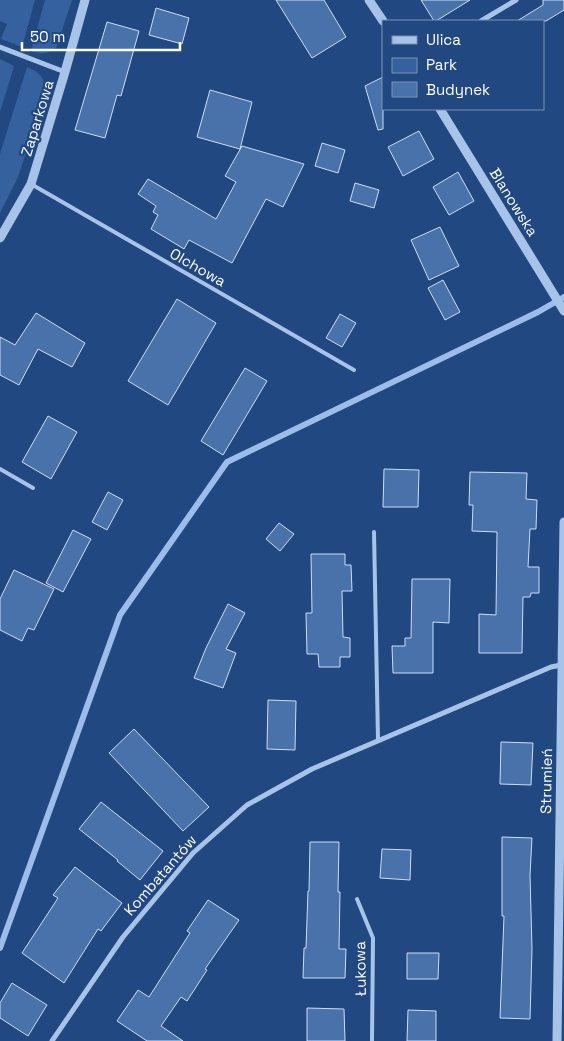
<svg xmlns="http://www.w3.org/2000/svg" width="564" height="1041" font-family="'Space Grotesk',sans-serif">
<rect width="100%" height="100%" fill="#214881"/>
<!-- green -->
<path fill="#35629f" d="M0,0h35l-13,47 -21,-8 6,-15 -7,-3z
M45,0h27l-16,48c-9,6 -14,7 -25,3z
M0,59l14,7 -14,46z
M27,67c13,5 18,11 18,26l-27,84 -18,36v-59z"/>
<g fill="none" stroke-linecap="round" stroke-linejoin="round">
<!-- stream -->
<path stroke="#9cbde9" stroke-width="6" d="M0,948l120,-333 107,-153 311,-150 26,-15"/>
</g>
<!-- building -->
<path fill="#4a72aa" stroke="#ccddf6" d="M276,0h48l22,37 -34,21z
M421,0h49l-34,21h-2z
M543,0h21v10l-18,11h-29l26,-16z
M156,8l33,10 -7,26 -33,-9z
M107,22l32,9 -18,65 -4,-1 -12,43 -30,-8z
M383,77v52l-5,1 -13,-44z
M210,90l42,12 -12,47 -43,-12z
M419,131l15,28 -31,17 -15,-29z
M322,143l23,7 -7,23 -23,-7z
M242,146l62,18 -21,43 -17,-8 -34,64 -43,-23 -5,9 -33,-20 7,-14 -5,-3 3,-6 -18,-12 10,-15 68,40 20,-37 -11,-6z
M458,172l16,29 -25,14 -16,-28z
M355,183l24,7 -5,18 -24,-7z
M440,227l19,39 -30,14 -18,-40z
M443,280l17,32 -15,8 -17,-32z
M177,299l39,24 -48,82 -40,-24z
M36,313l49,30 -13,24 -34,-18 -19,36 -19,-10v-38l15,8z
M340,314l16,9 -14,24 -16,-9z
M245,368l22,13 -44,74 -22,-14z
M48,416l29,16 -26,47 -29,-17z
M384,469l35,1 -1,37h-35z
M470,472l57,1 -1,26 11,1 -1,29h-6l-2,38h11v26h-8l-1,4h-7l-1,56h-43v-39l17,1 1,-83 -25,-1 1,-26h-4z
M108,492l15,8 -16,30 -15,-8z
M279,523l15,11 -14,17 -14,-12z
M73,530l18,9 -28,53 -17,-9z
M311,554h34v11h6l1,26h-10l1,46 7,1v19h-10v10h-21l-1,-13h-11l-1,-41h6z
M14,570l40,19 -20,41 -6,-2 -6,13 -22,-11v-31z
M412,579h38l-1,44 -16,-1v51h-40l-1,-27h13v-8h6z
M228,604l17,9 -19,36 10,4 -13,35 -29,-10 12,-30z
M268,700l28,1 -1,49 -28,-1z
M134,729l75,78 -26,24 -74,-78z
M501,742l32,1 -2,42 -31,-1z
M101,802l62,49 -23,29 -23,-19 1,-1 -39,-31z
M502,837l30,1 -2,37 2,74 -2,70 -30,-1 4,-102h-2z
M310,842h29l-1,50h2l-1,57h7l-1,29h-42l1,-30h2l2,-57h1z
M382,849l29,1 -1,30 -30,-2z
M75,867l47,36 -21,28 -3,-2 -34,54 -42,-30 36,-55 -5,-3z
M208,900l31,20 -34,49 2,1 -20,31 -6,-4 -20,29 22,15h-36l-30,-20 21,-31 11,7 41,-64 -3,-2z
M407,953h32l-1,26h-31z
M12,983l35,22 -19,31 -28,-18v-15z
M307,1008l37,1 1,32h-38z
M408,1010l28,1v30h-29z"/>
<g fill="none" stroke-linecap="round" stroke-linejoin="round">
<!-- service -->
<path stroke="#a8c3e8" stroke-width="4" d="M31,184l323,186
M0,469l33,19
M374,532l4,208
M357,899l16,39 -1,103"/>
<!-- minor -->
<path stroke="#a8c3e8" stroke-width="5" d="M481,21l35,-21
M0,47l65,25
M52,1041l71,-104 70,-84 54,-48 65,-36 239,-102 10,-2"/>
<!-- tertiary -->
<path stroke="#a8c3e8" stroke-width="9" d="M369,0l14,21
M440,109l124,202
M0,238l31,-54 34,-112 20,-72
M557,1041l7,-519"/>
</g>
<g text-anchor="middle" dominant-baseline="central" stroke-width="4.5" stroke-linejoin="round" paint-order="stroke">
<!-- street labels -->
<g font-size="15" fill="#fff" stroke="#214881">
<text transform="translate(37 118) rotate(-73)">Zaparkowa</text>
<text transform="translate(514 202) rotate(58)">Blanowska</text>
<text transform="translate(198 267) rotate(30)">Olchowa</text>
<text transform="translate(546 781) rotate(-89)">Strumień</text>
<text transform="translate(160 875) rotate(-49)">Kombatantów</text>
<text transform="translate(360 969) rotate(-91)">Łukowa</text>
</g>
</g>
<!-- legend -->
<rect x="382" y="20" width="162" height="90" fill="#214881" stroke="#7a91b3"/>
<rect x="392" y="36" width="25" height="8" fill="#a8c3e8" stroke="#7a91b3"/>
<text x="426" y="45" font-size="15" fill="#ffffff">Ulica</text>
<rect x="392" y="58" width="25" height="15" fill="#35629f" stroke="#7a91b3"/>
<text x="426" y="70" font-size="15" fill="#ffffff">Park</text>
<rect x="392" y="82" width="25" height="15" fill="#4a72aa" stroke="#7a91b3"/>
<text x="426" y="95" font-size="15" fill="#ffffff">Budynek</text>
<!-- scale -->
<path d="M22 42v8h158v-8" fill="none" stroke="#ffffff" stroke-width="2.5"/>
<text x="30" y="42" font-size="15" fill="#ffffff" stroke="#214881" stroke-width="4" paint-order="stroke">50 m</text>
</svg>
